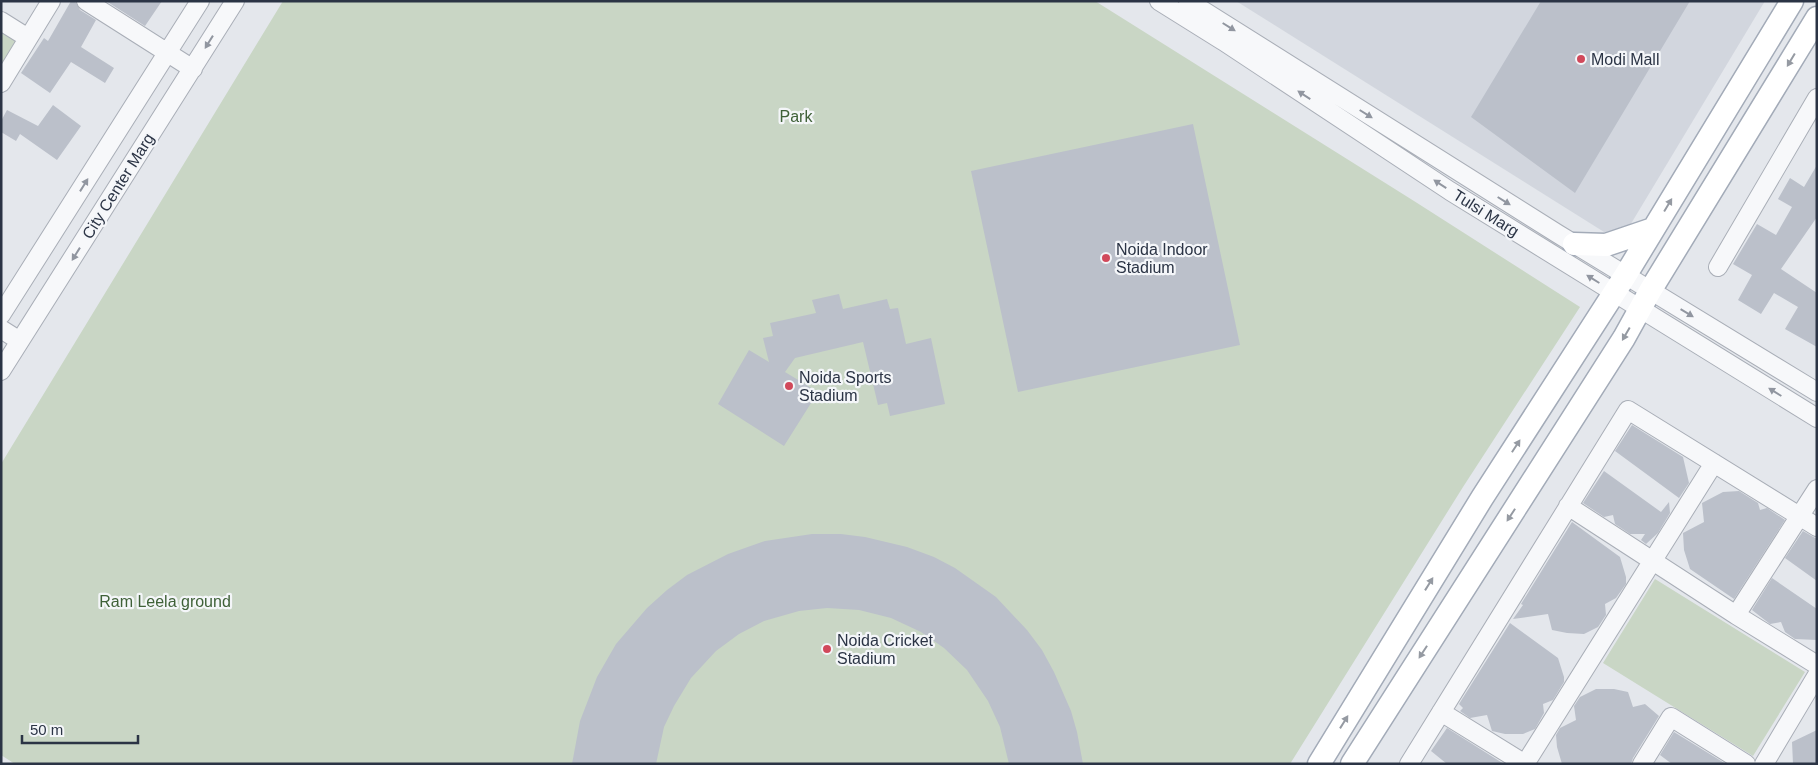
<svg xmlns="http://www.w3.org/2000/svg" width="1818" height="765" font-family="Arial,sans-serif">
<rect width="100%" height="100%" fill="#e4e7ec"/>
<!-- built -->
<path fill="#d2d6de" d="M1236,1h529l-145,241z"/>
<!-- green -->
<path fill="#c9d6c5" d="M283,1h812l319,200 166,106 -117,180 -173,277h-1275l-14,-9v-291z
M1,25l23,14 -23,36z
M1655,579l150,93 -52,84 -150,-93z"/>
<!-- building -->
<path fill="#bbc0ca" d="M71,1h4l5,9 16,10 -15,27 33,21 -9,15 -34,-21 -21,31 -29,-20 23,-35 4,3z
M106,1h56l-17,25z
M1541,1h149l-115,192 -104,-76z
M53,105l28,21 -24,34 -37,-26 -4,7 -15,-9v-11l6,-11 31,16z
M1193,124l47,221 -222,47 -47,-221z
M1817,165v52l-36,52 36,24v54l-32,-18 13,-22 -24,-14 -13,21 -23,-14 14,-25 -19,-11 24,-40 19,11 16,-28 -14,-8 12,-21 14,9z
M839,294l4,15 44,-10 3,10 8,-1 8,36 25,-6 14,66 -55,12 -3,-13 -9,2 -15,-63 -68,16 -10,14 33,20 -34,54 -66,-42 31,-54 20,12 -6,-24 10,-2 -3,-13 46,-10 -4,-13z
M1632,425l51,32 6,26 -10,15 -64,-47z
M1604,471l57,41 8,-10 1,11 -12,20 -12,11 -5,-4 4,-6h-15l-15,-10 -2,-9 -9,2 -21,-14z
M1739,491l19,12 2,7 7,-2 18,12 -51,79 -44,-30 -6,-19 -1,-17 21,-11 -2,-19 21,-11z
M1572,522l48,35 6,20v7l-10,14 -11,6 1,11 -8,12 -14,7 -17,-1 -15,-3 -4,-16 -35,5 10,-14 -2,-1z
M1803,531l14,8v42l-32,-23z
M812,534h29l24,3 42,10 27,10 21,11 41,29 31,33 15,20 12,22 17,39 6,21 6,32h-74l-9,-37 -12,-26 -21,-31 -23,-22 -23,-16 -30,-14 -32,-8 -32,-2 -28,3 -35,10 -25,13 -23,17 -25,27 -17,28 -10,21 -8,37h-84l8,-43 17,-44 19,-33 31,-36 20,-18 20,-15 41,-21 37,-13z
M1772,578l45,31v31l-22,-1 -10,-7 -4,-10 -11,2 -18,-14z
M1510,623l48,35 6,19v5l-11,18 -10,4 1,9 -9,16 -12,5h-18l-13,-3 -5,-16 -17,3 -10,-7 3,-3 -4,-4z
M1596,689h18l14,3 5,15 12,-3 14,12 -26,42 -2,6h-69l-5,-17 -1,-12 4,-7 16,-8 -2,-14 6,-9z
M1447,728l57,36h-57l-16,-13z
M1817,730v34h-24l-1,-22z
M1674,732l52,32h-54l-12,-9z"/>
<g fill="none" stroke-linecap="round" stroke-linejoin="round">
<!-- minor casing -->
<g stroke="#a9aeb7" stroke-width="20">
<path id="minor" d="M86,1l107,68
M1159,1l64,40 227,150 367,227
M1188,1l370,233 259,158
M1,21l27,17
M1,83l50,-82
M1718,267l99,-169
M1,315l199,-314
M1,329l19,12
M1,371l234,-370
M1568,506l168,109 81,50
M1736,615l81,-126
M1441,712l84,52 189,-301
M1409,764l219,-354 189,117
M1642,764l29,-47 75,47
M1764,764l53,-89"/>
</g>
<!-- major casing -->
<g stroke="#a3abb8" stroke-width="25">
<path id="major" d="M1574,244l32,1 47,-16
M1319,764l163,-266 143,-222 167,-275
M1352,764l272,-426 26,-47 167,-273"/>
</g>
<!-- minor -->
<use href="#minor" stroke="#f7f8fa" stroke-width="18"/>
<!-- major -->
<use href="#major" stroke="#fff" stroke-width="22"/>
</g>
<!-- one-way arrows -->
<defs><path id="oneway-solid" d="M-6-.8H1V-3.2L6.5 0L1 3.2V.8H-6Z" transform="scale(1.25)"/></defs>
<g fill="#9196a0">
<use href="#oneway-solid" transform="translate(1229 27) rotate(32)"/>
<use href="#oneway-solid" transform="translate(209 42) rotate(122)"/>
<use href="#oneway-solid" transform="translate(1304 95) rotate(-147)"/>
<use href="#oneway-solid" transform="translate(1366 114) rotate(32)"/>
<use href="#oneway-solid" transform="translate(1440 184) rotate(-147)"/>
<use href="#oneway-solid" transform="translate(84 185) rotate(-58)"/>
<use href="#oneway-solid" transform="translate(1504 201) rotate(32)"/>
<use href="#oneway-solid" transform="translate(76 254) rotate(122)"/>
<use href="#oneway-solid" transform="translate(1593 279) rotate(-148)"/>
<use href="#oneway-solid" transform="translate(1687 313) rotate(31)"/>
<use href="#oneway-solid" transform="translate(1775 392) rotate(-148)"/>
</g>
<g fill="#959aa2">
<use href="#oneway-solid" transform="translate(1791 60) rotate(121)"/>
<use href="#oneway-solid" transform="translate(1668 205) rotate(-59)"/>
<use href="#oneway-solid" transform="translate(1626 334) rotate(120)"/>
<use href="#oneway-solid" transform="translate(1516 446) rotate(-57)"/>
<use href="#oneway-solid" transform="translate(1511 515) rotate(123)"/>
<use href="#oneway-solid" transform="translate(1429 584) rotate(-58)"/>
<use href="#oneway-solid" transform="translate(1423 652) rotate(123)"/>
<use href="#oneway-solid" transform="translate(1344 722) rotate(-58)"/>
</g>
<!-- markers -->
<g fill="#d1495b" stroke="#f4f6f9" stroke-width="2">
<circle cx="1581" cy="59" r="5"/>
<circle cx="1106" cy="258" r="5"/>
<circle cx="789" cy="386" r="5"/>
<circle cx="827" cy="649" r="5"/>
</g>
<g text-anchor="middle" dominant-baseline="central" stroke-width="4.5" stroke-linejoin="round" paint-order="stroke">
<!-- poi labels -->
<g font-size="16" fill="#2b3445" stroke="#f4f6f9" text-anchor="start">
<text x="1591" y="59">Modi Mall</text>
<text x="1116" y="249">Noida Indoor<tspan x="1116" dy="18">Stadium</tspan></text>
<text x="799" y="377">Noida Sports<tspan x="799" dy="18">Stadium</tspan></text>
<text x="837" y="640">Noida Cricket<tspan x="837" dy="18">Stadium</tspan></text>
</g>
<!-- park labels -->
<g font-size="16" fill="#3f6138" stroke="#f4f6f9">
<text x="796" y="116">Park</text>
<text x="165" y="601">Ram Leela ground</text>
</g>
<!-- street labels -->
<g font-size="16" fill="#2b3445" stroke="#f4f6f9">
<text transform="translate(118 186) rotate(-58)">City Center Marg</text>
<text transform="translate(1486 213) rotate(32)">Tulsi Marg</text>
</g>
</g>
<!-- border -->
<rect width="1818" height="765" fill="none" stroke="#2b3445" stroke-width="5"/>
<!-- scale -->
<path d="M22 735v8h116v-8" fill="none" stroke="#2b3445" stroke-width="2.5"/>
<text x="30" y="735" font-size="15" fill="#2b3445" stroke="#f4f6f9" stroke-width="4" paint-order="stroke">50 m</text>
</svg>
